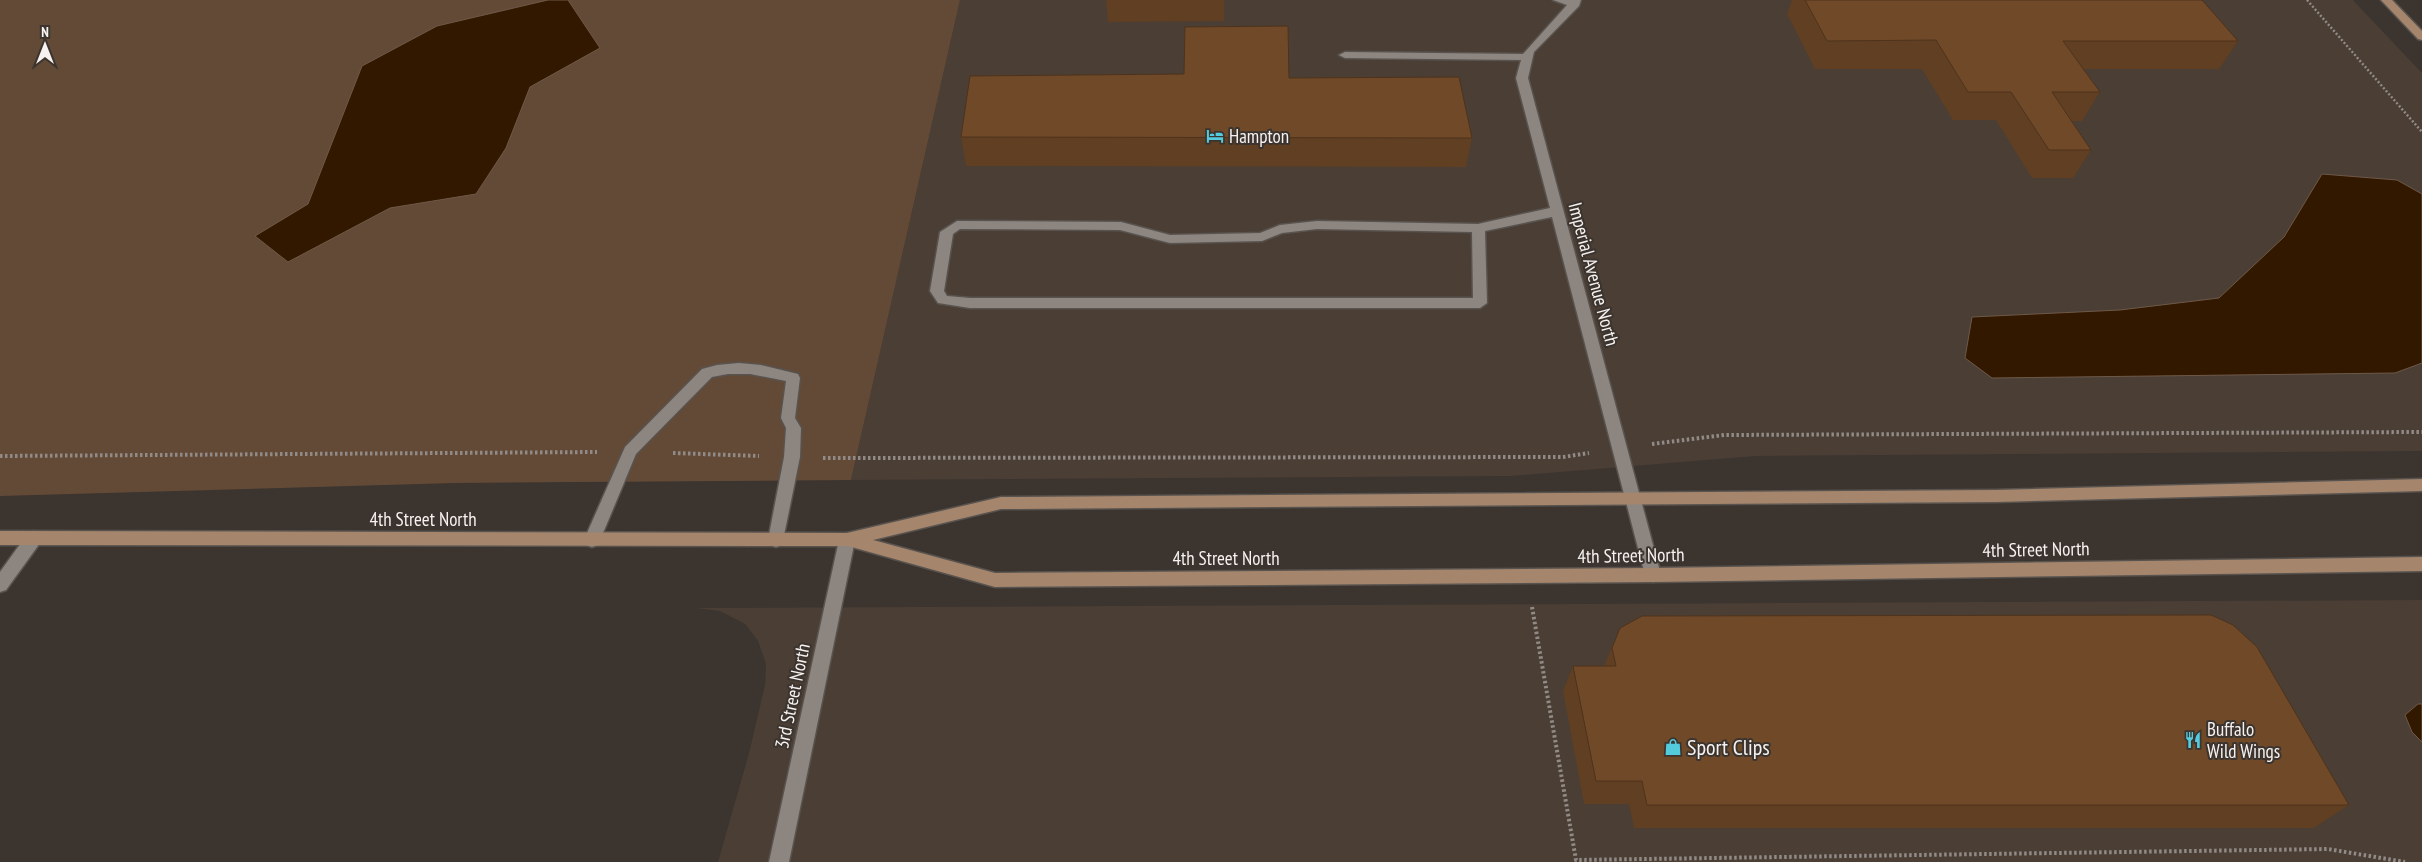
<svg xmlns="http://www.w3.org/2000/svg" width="2422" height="862" font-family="'PT Sans Narrow',sans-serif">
<rect width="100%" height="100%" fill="#3b342f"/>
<!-- built -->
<path fill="#4a3e35" d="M960,0h1393l69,73v378l-666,5 -245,20 -660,4z
M2422,600v262h-1704l31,-109 16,-68 1,-21 -8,-23 -13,-17 -25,-13 -24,-3z"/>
<!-- green -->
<path fill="#634a37" d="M0,0h960l-109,480 -396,3 -455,13z"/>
<!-- water -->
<path fill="#331800" stroke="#6e5948" d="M548,0h20l32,48 -70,39 -24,61 -30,46 -86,14 -102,54 -33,-26 53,-32 54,-138 75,-40z
M2322,174l75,6 25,14v169l-27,10 -403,5 -27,-20 7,-41 148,-7 99,-12 65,-61z
M2418,704h4v38l-10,-10 -7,-17z"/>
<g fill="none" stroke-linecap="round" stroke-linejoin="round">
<!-- lane casing -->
<g stroke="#59534f" stroke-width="3">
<path id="lane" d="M1553,0h28l-2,6 -45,46 -6,26 133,497 -2,5 -6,2 -6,-2 -2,-5 -93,-358 -67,14 2,72 -7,5h-510l-32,-5 -8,-12 10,-59 17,-11 164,1 49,13 90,-2 20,-8 37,-4 161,3 72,-16 -34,-130 5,-18 -176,-2 -6,-3 6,-3 178,2 44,-49zM960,229l160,1 50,13 92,-2 20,-8 35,-4 155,3 1,66h-503l-23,-2 -3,-5 9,-57z
M739,363l22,2 37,9 2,4 -5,40 6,10 -1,29 -18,88 -6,2 -6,-2 -2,-5 16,-83 2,-29 -5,-10 5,-37 -36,-7h-22l-16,3 -76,77 -38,91 -6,2 -6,-2 -2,-5 41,-93 77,-78 15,-4z
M34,531l6,2 2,5 -2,5 -34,47 -6,2v-20l28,-39z"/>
</g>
<!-- street casing -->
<g stroke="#59534f" stroke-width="3">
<path id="street" d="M847,533l6,2 2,5 -66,322h-20l70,-322 2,-5z"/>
</g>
<!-- secondary casing -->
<g stroke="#59534f" stroke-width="3">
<path id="secondary" d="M2381,0h11l30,31v9l-4,-1z
M2422,479v12l-426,11 -995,7 -128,31 122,33 658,-5 769,-11v14l-769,11 -658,5 -147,-41 -848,-1v-14l847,2 154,-36 995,-7z"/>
</g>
<!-- path-far1 -->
<path stroke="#918a86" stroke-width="2.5" stroke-dasharray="2 2" stroke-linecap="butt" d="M2307,0l115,132"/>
<!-- path -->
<path stroke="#918a86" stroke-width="4" stroke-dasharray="2.5 2.5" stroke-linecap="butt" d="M1652,444l72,-9 698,-3
M673,453l86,3
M0,456l597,-4
M823,458l740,-1 26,-4
M1532,607l44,253 752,-11 77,13"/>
<!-- lane -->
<use href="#lane" fill="#8d857f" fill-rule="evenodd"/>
<!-- street -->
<use href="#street" fill="#8d857f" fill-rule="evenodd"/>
<!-- secondary -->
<use href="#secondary" fill="#a5866c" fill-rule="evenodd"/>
</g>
<!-- wall -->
<path fill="#603f22" d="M1106,0h118v21l-116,1z
M1792,0h410l36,41 -19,28h-136l17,23 -18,29h-11l20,29 -18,28h-41l-36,-58h-43l-31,-51h-107l-28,-55z
M1184,74l105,4 183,60 -6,29 -500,-1 -5,-29z
M1620,628l729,177 -35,23h-680l-5,-24h-45l-21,-113 10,-25h31z"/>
<!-- building -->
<path fill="#704928" stroke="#4e331c" d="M1805,0h397l36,41h-175l37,51h-48l39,58h-42l-38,-58h-43l-32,-52 -109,1z
M1288,26l1,52 170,-1 13,61 -511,-1 9,-61 214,-2 1,-47z
M2211,615l22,10 24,22 92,158h-702l-5,-24h-46l-23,-115h43l-4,-18 8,-20 22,-12z"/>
<!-- icons -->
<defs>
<g id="hotel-bare" transform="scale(1.35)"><path d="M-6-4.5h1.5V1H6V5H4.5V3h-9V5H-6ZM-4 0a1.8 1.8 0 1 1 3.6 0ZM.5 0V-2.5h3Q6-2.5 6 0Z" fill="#54cadd" stroke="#3b342f" stroke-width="2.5" paint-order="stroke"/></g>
<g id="restaurant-bare" transform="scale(1.35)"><path d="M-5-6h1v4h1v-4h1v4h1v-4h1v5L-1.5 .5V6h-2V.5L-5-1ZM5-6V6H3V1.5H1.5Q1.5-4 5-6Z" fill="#54cadd" stroke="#3b342f" stroke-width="2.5" paint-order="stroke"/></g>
<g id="shop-bare" transform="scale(1.35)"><path d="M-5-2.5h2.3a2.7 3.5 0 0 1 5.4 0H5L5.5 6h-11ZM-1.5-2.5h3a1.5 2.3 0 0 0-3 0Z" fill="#54cadd" stroke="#3b342f" stroke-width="2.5" paint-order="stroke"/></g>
</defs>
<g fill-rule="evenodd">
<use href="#hotel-bare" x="1215" y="136"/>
<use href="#restaurant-bare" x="2193" y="740"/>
<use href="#shop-bare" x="1673" y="747"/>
</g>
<g text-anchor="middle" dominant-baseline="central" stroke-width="4" stroke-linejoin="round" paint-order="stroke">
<!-- poi labels -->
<g font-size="19" fill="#f7f2ef" stroke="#3b342f" text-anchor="start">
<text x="1229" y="136">Hampton</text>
<text x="2207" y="729">Buffalo<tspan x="2207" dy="22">Wild Wings</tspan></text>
</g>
<!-- street labels -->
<g font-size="19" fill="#f7f2ef" stroke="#3b342f">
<text transform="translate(1594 274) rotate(75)">Imperial Avenue North</text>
<text x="423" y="519">4th Street North</text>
<text transform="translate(2036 549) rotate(-1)">4th Street North</text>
<text transform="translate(1631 555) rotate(-1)">4th Street North</text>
<text x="1226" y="558">4th Street North</text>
<text transform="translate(792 696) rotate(-78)">3rd Street North</text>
</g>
<!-- near-poi labels -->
<g font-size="22" fill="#f7f2ef" stroke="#3b342f" text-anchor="start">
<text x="1687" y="747">Sport Clips</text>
</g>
</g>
<!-- north arrow -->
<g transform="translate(45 45)" stroke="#3b342f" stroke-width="4" paint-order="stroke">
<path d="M0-4L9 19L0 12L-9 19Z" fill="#f7f2ef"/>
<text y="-8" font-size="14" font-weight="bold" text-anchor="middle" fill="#f7f2ef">N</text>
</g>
</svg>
